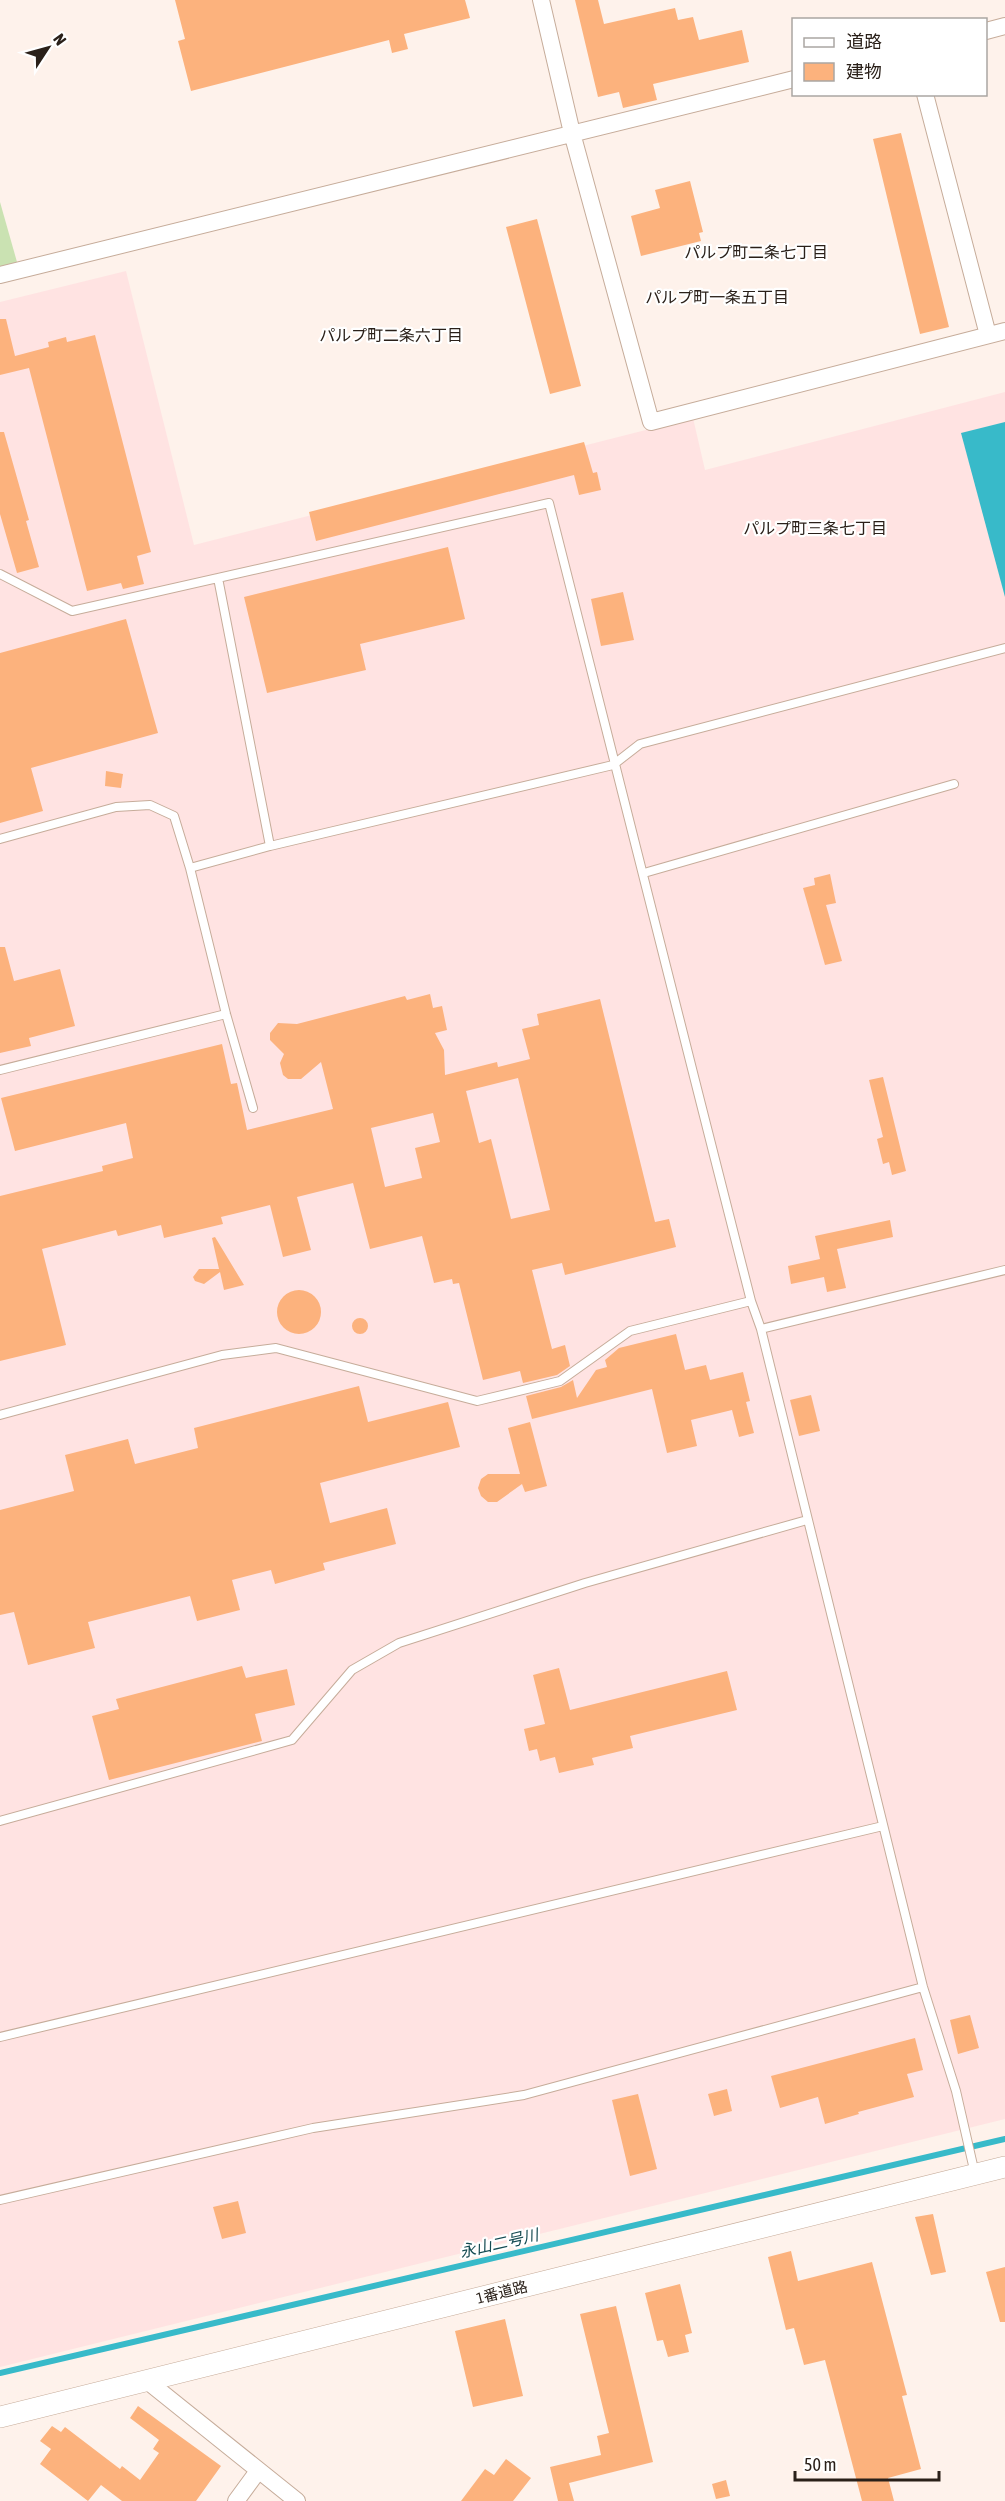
<svg xmlns="http://www.w3.org/2000/svg" width="1005" height="2501" font-family="'Asap Condensed','Noto Sans JP',sans-serif">
<rect width="100%" height="100%" fill="#fef2eb"/>
<!-- industrial -->
<path fill="#ffe3e2" d="M126,271l68,274 499,-127 12,52 300,-78v1727l-1005,248v-2065z"/>
<!-- green -->
<path fill="#cae2b2" d="M0,202l17,60 -17,5z"/>
<!-- water -->
<path fill="#38bac9" d="M1005,422v175l-44,-164z"/>
<g fill="none" stroke-linecap="round" stroke-linejoin="round">
<!-- stream -->
<path stroke="#38bac9" stroke-width="6" d="M0,2373l1005,-234"/>
</g>
<!-- building -->
<path fill="#fcb27d" fill-rule="evenodd" d="M175,0h290l5,18 -66,16 4,15 -16,4 -3,-13 -198,51 -13,-50 7,-2z
M575,0h23l6,24 71,-16 3,12 15,-3 6,23 43,-10 7,32 -96,22 4,16 -34,8 -4,-16 -21,5z
M901,133l48,194 -29,7 -47,-195z
M690,181l13,51 -4,1 2,8 -60,15 -10,-40 29,-8 -5,-18z
M537,219l44,167 -31,8 -44,-167z
M0,319h6l9,37 34,-9 -1,-5 18,-5 1,5 28,-7 56,217 -14,4 7,28 -21,5 -2,-6 -34,8 -58,-223 -29,7z
M0,432h4l25,88 -3,1 13,46 -22,6 -17,-59z
M584,442l9,31 4,-1 4,18 -22,5 -5,-20 -258,66 -7,-29z
M448,547l17,72 -105,25 6,26 -99,23 -23,-96z
M623,592l11,48 -33,6 -10,-47z
M126,619l32,114 -127,35 12,43 -43,12v-170z
M106,771l17,3 -2,14 -16,-2z
M830,874l6,29 -10,2 16,56 -17,4 -22,-77 12,-3 -1,-7z
M0,947h5l9,34 46,-12 15,57 -46,12 2,8 -31,7z
M430,994l3,14 9,-2 5,24 -12,3 9,17 1,25 52,-13 1,5 32,-8 -8,-30 17,-4 -2,-11 63,-15 55,223 14,-3 7,28 -111,28 -3,-12 -30,7 20,79 13,-4 5,21 -13,9 -34,8 -3,-12 -37,9 -24,-97 -6,1 -1,-5 -18,4 -12,-47 -52,13 -17,-66 -56,14 14,53 -28,7 -13,-52 -49,12 2,7 -59,14 -3,-13 -43,11 -2,-6 -74,19 24,96 -66,16v-165l103,-25 -1,-5 31,-8 -7,-35 -111,28 -14,-53 221,-54 9,40 6,-1 10,47 86,-21 -12,-47 -20,17h-13l-5,-4 -3,-12 4,-9 -14,-14v-7l8,-10 19,1 108,-28 2,4zM518,1078l32,132 -39,9 -20,-80 -12,4 -13,-52zM433,1113l7,29 -25,6 7,30 -37,9 -14,-59z
M883,1077l23,94 -14,4 -3,-13 -6,2 -6,-25 6,-2 -14,-57z
M890,1220l3,17 -56,12 9,39 -19,4 -3,-15 -33,7 -3,-18 32,-7 -5,-23z
M215,1237l29,48 -20,5 -4,-18 -16,12 -9,-3 -2,-4 6,-8h20l-7,-31z
M277 1312a22 22 0 1 1 44 0a22 22 0 1 1-44 0Z
M352 1326a8 8 0 1 1 16 0a8 8 0 1 1-16 0Z
M676,1334l9,36 21,-5 4,15 33,-8 7,29 -4,1 8,31 -15,4 -7,-27 -41,10 6,26 -30,7 -15,-64 -120,30 -6,-23 35,-9 12,-7 4,18 19,-28 11,-3 -2,-7 14,-12z
M359,1386l9,36 80,-20 12,45 -140,36 10,40 57,-15 9,36 -73,19 2,7 -50,14 -4,-14 -39,10 8,30 -43,11 -7,-25 -102,26 7,26 -67,17 -14,-53 -14,3v-105l74,-19 -9,-36 63,-16 7,25 63,-16 -4,-20z
M811,1395l9,36 -21,5 -9,-36z
M530,1422l17,64 -22,6 -3,-8 -25,18h-9l-7,-6 -3,-8 3,-9 7,-5h32l-12,-46z
M242,1666l4,12 41,-9 8,36 -40,9 7,27 -153,39 -17,-64 27,-7 -3,-10z
M559,1668l11,42 157,-39 10,39 -107,26 3,12 -41,10 2,7 -35,8 -4,-16 -15,4 -3,-12 -8,2 -5,-22 21,-5 -12,-49z
M970,2015l9,33 -21,6 -8,-34z
M915,2038l8,32 -16,4 7,23 -56,15 1,2 -34,10 -7,-27 -38,11 -9,-32z
M727,2089l5,22 -18,5 -6,-22z
M638,2094l19,75 -27,7 -18,-76z
M238,2201l8,32 -24,6 -9,-32z
M933,2214l13,58 -15,3 -16,-58z
M791,2251l7,30 74,-19 35,133 -5,1 19,73 -33,9 6,23h-32l-37,-141 -21,5 -10,-37 -8,2 -18,-73z
M1005,2267v55h-5l-14,-50z
M680,2284l12,49 -7,2 4,17 -21,5 -5,-17 -6,1 -12,-48z
M616,2306l37,156 -84,21 5,18h-16l-8,-34 51,-12 -4,-19 12,-3 -29,-119z
M505,2319l18,77 -50,11 -18,-76z
M138,2406l83,60 -25,35h-74l-21,-16 -13,16 -48,-37 11,-15 -11,-8 12,-15 9,6 4,-5 55,42 2,-3 18,14 19,-27 -6,-4 6,-9 -29,-22z
M506,2459l25,19 -18,23h-52l24,-32 9,6z
M726,2480l4,16 -14,3 -4,-15z"/>
<g fill="none" stroke-linecap="round" stroke-linejoin="round">
<!-- service casing -->
<g stroke="#c6ac9a" stroke-width="10">
<path id="service" d="M0,574l72,37 477,-108c65,267 135,532 202,798l10,28 162,658 33,104 19,83
M218,578l52,268
M0,839l116,-32 34,-2 24,11 16,52
M644,873l310,-89
M0,1070l226,-56
M253,1108l-27,-94 -36,-146 80,-22 343,-81 27,-21 365,-96
M761,1329l244,-59
M0,1415l222,-60 54,-7 201,53 83,-20 70,-50 121,-30
M0,1821l292,-81 60,-70 47,-27 186,-60 222,-63
M0,2037l883,-211
M0,2200l313,-72 211,-33 399,-108"/>
</g>
<!-- minor casing -->
<g stroke="#c6ac9a" stroke-width="18">
<path id="minor" d="M541,0l31,133 79,289 354,-91
M986,31l19,-5
M925,94l63,241
M0,275l794,-196
M146,2380l151,121
M236,2501l22,-30"/>
</g>
<!-- tertiary casing -->
<g stroke="#c6ac9a" stroke-width="22">
<path id="tertiary" d="M0,2417l1005,-250"/>
</g>
<!-- service -->
<use href="#service" stroke="#fff" stroke-width="8"/>
<!-- minor -->
<use href="#minor" stroke="#fff" stroke-width="16"/>
<!-- tertiary -->
<use href="#tertiary" stroke="#fff" stroke-width="21"/>
</g>
<g text-anchor="middle" dominant-baseline="central" stroke-width="4.5" stroke-linejoin="round" paint-order="stroke">
<!-- street labels -->
<g font-size="15" fill="#2a2019" stroke="#fff">
<text transform="translate(502 2292) rotate(-14)">1番道路</text>
</g>
<!-- neighbourhood labels -->
<g font-size="16" fill="#2a2019" stroke="#fff">
<text x="756" y="252">パルプ町二条七丁目</text>
<text x="717" y="297">パルプ町一条五丁目</text>
<text x="391" y="335">パルプ町二条六丁目</text>
<text x="815" y="528">パルプ町三条七丁目</text>
</g>
<!-- water labels -->
<g font-size="16" font-style="italic" fill="#154b52" stroke="#fff">
<text transform="translate(499 2243) rotate(-13)">永山二号川</text>
</g>
</g>
<!-- legend -->
<rect x="792" y="18" width="195" height="78" fill="#ffffff" stroke="#aaa6a3" stroke-width="1.5"/>
<rect x="804" y="38" width="30" height="9" fill="#ffffff" stroke="#aaa6a3" stroke-width="1.5"/>
<text x="846" y="48" font-size="18" fill="#2a2019">道路</text>
<rect x="804" y="63" width="30" height="18" fill="#fcb27d" stroke="#aaa6a3" stroke-width="1.5"/>
<text x="846" y="78" font-size="18" fill="#2a2019">建物</text>
<!-- north arrow -->
<g transform="translate(48 48) rotate(54)" stroke="#ffffff" stroke-width="4.5" paint-order="stroke">
<path d="M0-4.5L10 22L0 15L-10 22Z" fill="#2a2019"/>
<text y="-9" font-size="16" font-weight="bold" text-anchor="middle" fill="#2a2019">N</text>
</g>
<!-- scale -->
<path d="M795 2471v9h144v-9" fill="none" stroke="#2a2019" stroke-width="3"/>
<text x="804" y="2471" font-size="18" fill="#2a2019" stroke="#ffffff" stroke-width="4.5" paint-order="stroke">50 m</text>
</svg>
